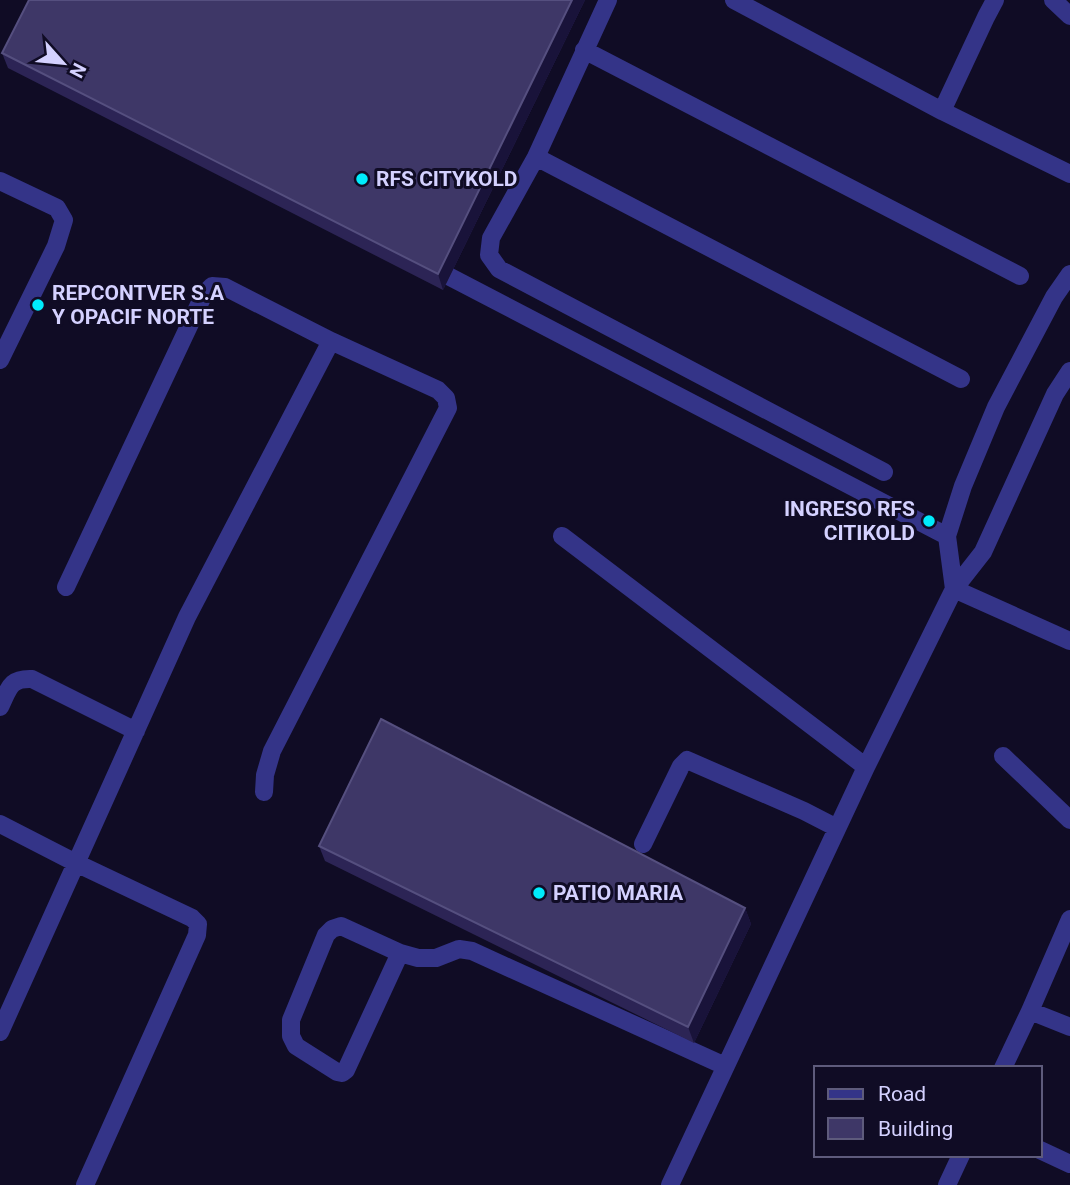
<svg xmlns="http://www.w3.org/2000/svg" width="1070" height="1185" font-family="Roboto,sans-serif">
<rect width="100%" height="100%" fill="#100c25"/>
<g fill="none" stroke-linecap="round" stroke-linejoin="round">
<!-- minor -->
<path stroke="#343488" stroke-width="18" d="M608,0l-72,157 -45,81 -2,17 10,14 385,203
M734,0l208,111 128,63
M1053,0l17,16
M584,50l436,226
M942,111l44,-94 9,-17
M536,157l425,222
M0,181l57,27 7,12 -8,26 -56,114
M429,266l518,270
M562,536l304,231
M66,587l138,-293 8,-8 13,1 106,54
M954,589l-7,-53 16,-50 33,-79 58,-110 16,-23
M954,589l116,52
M0,707c9,-18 9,-29 32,-28l104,52
M1003,756l67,64
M0,824l76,39 116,55 6,6 -1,11 -112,250
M643,844l38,-78 6,-6 117,51 33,17
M400,953l-54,117 -4,3 -5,-1 -41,-26 -5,-10v-16l35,-85 6,-6 9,-3 59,27 18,5h18l23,-9 13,2 253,115
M1030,1011l40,16
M0,1032l187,-415 144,-276 107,49 8,8 2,10 -176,343 -7,24 -1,17
M1003,1068l27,-57 40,-92
M1040,1150l30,14
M670,1185l196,-418 88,-178 29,-37 72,-158 15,-23
M947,1185l14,-30"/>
</g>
<!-- wall -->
<path fill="#2c2455" d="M29,0h556l-142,290 -435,-222 -6,-15z
M319,846l426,62 6,16 -57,119 -369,-182z"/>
<!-- shaded-wall -->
<path fill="#19133a" d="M572,0h13l-142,290 -5,-16z
M745,908l6,16 -57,119 -6,-16z"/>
<!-- building -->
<path fill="#3e3767" stroke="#554f7f" stroke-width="2" d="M29,0h543l-134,274 -436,-221z
M381,719l364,189 -57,119 -369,-181z"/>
<!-- markers -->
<g fill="#00ebfc" stroke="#100c25" stroke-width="2.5">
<circle cx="362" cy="179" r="7"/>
<circle cx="38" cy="305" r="7"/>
<circle cx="929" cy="521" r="7"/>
<circle cx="539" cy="893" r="7"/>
</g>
<g text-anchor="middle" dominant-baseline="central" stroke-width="6" stroke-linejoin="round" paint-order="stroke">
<!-- poi labels -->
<g font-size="21" font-weight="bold" fill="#d4d1ff" stroke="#100c25" text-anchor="start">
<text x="376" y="179">RFS CITYKOLD</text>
<text x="52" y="293">REPCONTVER S.A<tspan x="52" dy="24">Y OPACIF NORTE</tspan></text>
<text x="915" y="509" text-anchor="end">INGRESO RFS<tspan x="915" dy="24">CITIKOLD</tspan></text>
<text x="553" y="893">PATIO MARIA</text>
</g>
</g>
<!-- legend -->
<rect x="814" y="1066" width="228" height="91" fill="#100c25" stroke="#5e5b7c" stroke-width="2"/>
<rect x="828" y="1089" width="35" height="10" fill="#343488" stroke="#5e5b7c" stroke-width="2"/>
<text x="878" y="1101" font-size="21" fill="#d4d1ff">Road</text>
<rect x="828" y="1118" width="35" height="21" fill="#3e3767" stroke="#5e5b7c" stroke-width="2"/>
<text x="878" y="1136" font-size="21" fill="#d4d1ff">Building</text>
<!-- north arrow -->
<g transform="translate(63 63) rotate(117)" stroke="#100c25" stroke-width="5" paint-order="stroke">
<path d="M0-5L12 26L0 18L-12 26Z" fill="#d4d1ff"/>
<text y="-10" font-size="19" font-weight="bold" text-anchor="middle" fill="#d4d1ff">N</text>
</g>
</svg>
